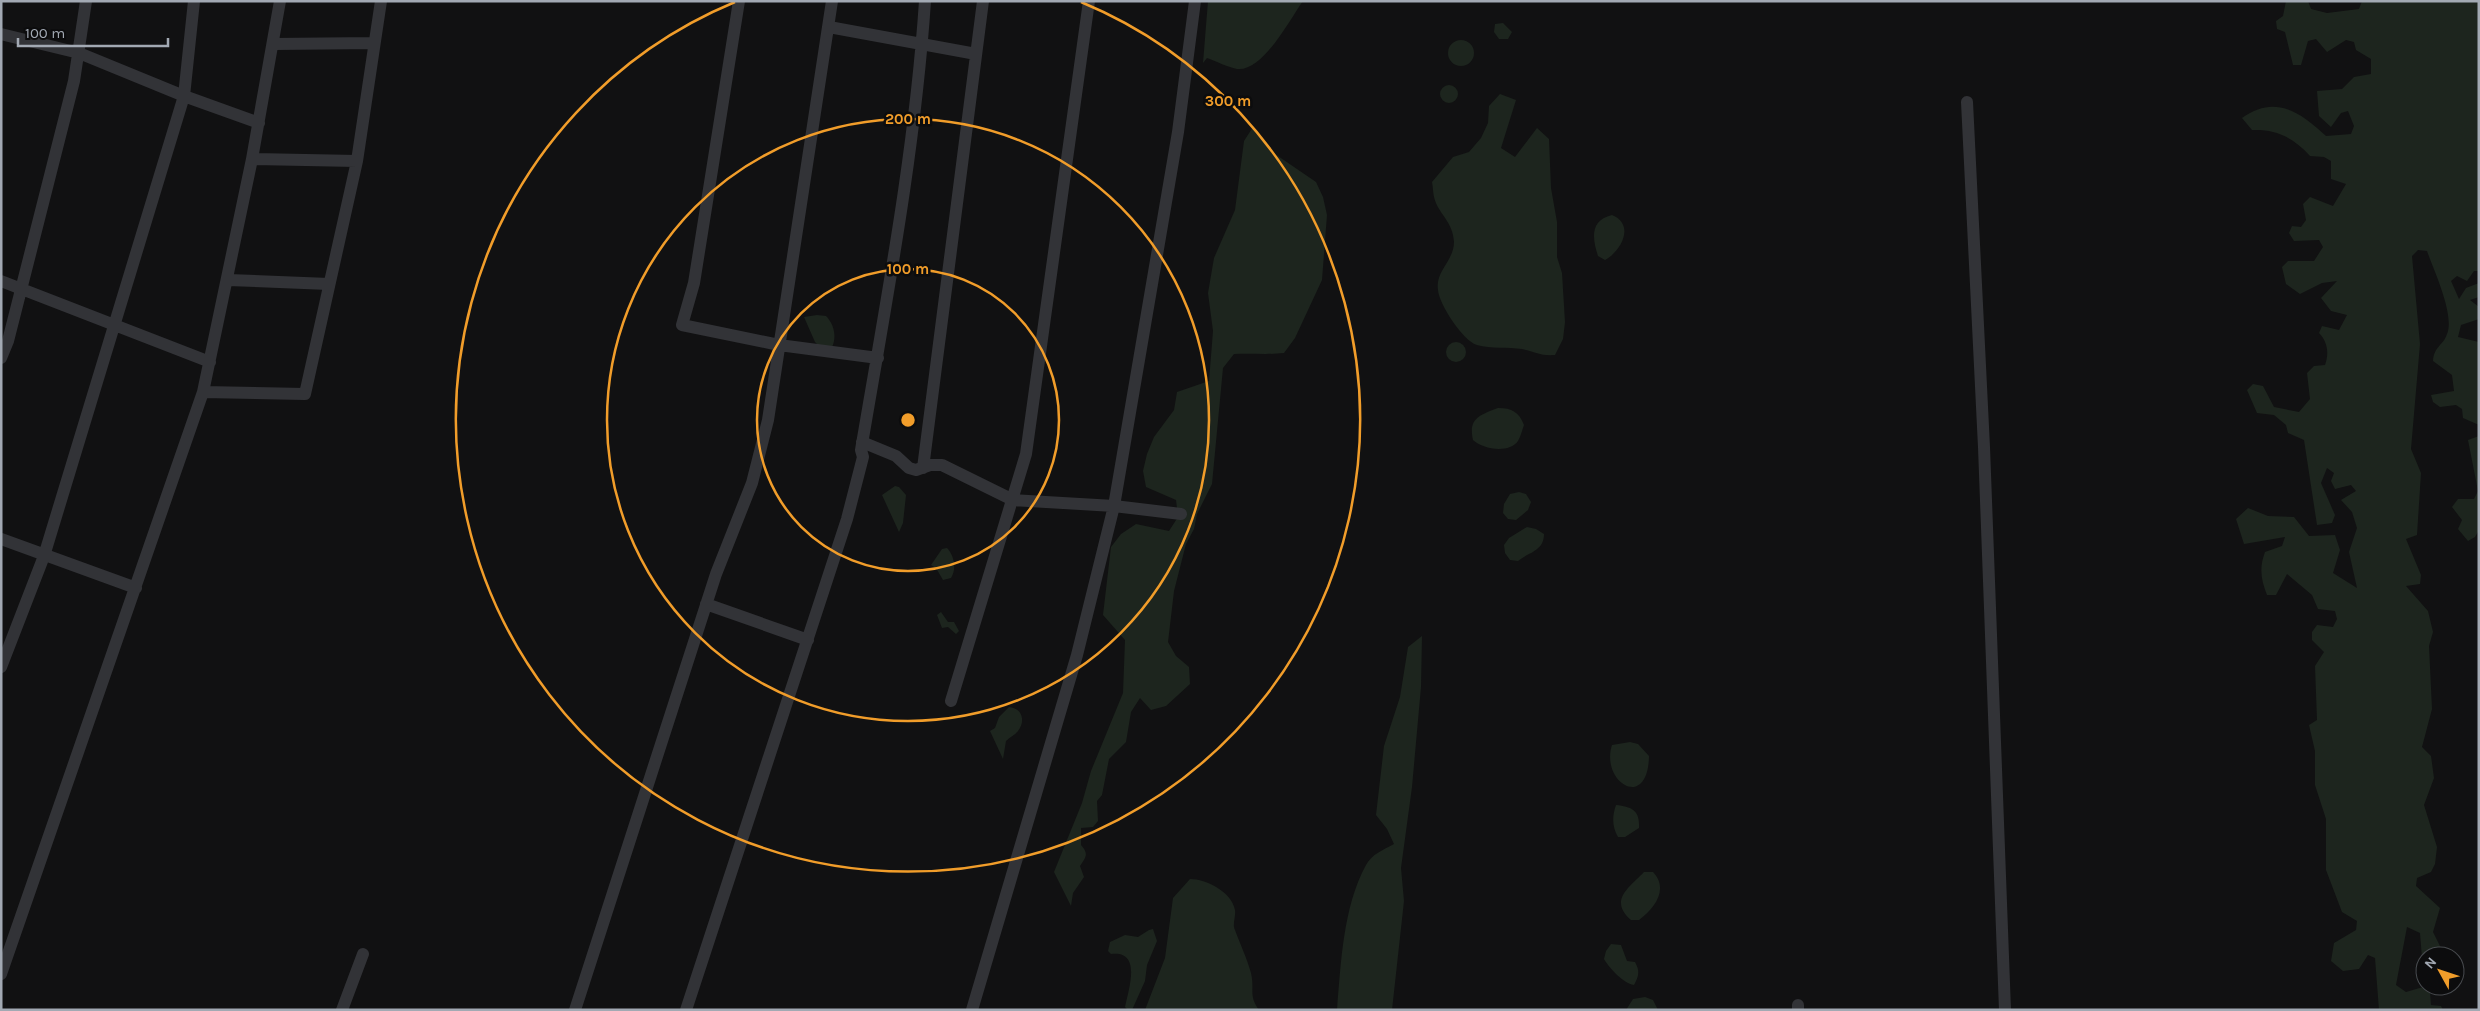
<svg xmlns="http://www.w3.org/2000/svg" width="2480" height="1011" font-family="Karla,sans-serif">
<rect width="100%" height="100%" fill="#111112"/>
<!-- green -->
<path fill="#1d251e" d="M1208,1h95c-13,18 -40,71 -66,68 -10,-2 -21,-8 -30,-11l-4,5z
M2286,1h45h-23l3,8 16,4 32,-4 3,-8h117v270h-5l-7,10 -10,-5 -6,5 8,18 7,-11 13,-5v14l-9,3 9,7v12l-18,6 -3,12 21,5v83l-16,-7 -1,-9 -6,-4 -16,2 -7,-5 -2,-7 23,-4 -2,-16 -19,-14c1,-15 10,-15 14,-27 8,-19 -13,-63 -20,-83l-9,-1 -6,6 8,88 -9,105 10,24 -4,62 -11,4 15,36 -1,9 -14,2 22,25 5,21 -4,14 3,63 -10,38 9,9 3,22 -10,27 13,42 -2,17 -4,8 -14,6 -1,8 24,22 -7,24 12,24 -23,2 -2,-25 -13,-6 -11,58 10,7 17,-5 7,5 1,13 10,1 2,4h-64l-4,-52 -7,-3 -9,14 -16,2 -12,-10 3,-18 22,-13 1,-9 -15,-9 -16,-42v-51l-11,-34v-34l-6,-26 8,-5 -2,-54 9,-14 -12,-12v-8l5,-7 16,2 4,-8 -2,-8 -17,-2 -6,-14 -25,-21 -11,21h-9c-6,-15 -8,-27 -2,-43l17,-6 3,-9 -41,7 -8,-25 12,-11 20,8 26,1 15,19 26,-1 5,15 -7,23 24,15 -8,-36 8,-24 -5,-16 -11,-12 15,-9 -5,-6 -16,4 -4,-8 3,-8 -7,-5 -6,15 14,32 -3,8 -15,2 -13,-85 -16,-7 -2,-8 -12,-10 -17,-2 -10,-23 6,-6 10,2 11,21 25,5 11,-13 -3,-26 7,-7 11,-1c4,-11 3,-23 -6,-32l3,-7 17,4 8,-15 -16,-4 -10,-13 16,-17 -15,2 -22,11 -14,-10 -4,-17 6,-6h26l9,-14 -4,-7 -25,1 -5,-8 3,-7 9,1 5,-7 -3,-16 7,-7 23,9 13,-22 -15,-5v-18l-7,-4 -14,-1c-16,-18 -33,-27 -58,-26l-10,-12c33,-24 58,-6 84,18l25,-2 3,-8 -6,-15 -7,2 -10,14 -12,-11 -2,-25 25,-2 12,-12 17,-3v-15l-15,-9 -2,-8 -8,-2 -19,12 -11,-13 -8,2 -7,24h-8l-8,-33 -8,-3 -1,-8 7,-5z
M1503,23l9,9 -4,7h-9l-5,-7 1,-8z
M1448 53a13 13 0 1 1 26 0a13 13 0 1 1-26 0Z
M1440 94a9 9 0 1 1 18 0a9 9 0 1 1-18 0Z
M1500,94l16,6 -15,48 14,9 22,-29 12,11 2,49 6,34v35l5,16 3,49 -2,17 -8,16c-16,1 -18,-3 -33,-6 -14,-2 -31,0 -45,-4 -14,-4 -38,-41 -39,-55 -3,-19 16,-29 16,-48 -1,-21 -16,-28 -20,-45 -1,-4 -1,-10 -2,-15l21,-25 16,-5 12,-14 7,-15 1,-17z
M1253,127l22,27 41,28 7,15 4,18 -5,65 -27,58 -11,15c-17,2 -33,0 -50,1l-11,14 -11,116 -15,30 -3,15 -8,15 -12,47 -6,51 8,14 13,11 1,17 -24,22 -15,4 -11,-12 -9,14 -5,30 -17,17 -7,36 -5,6 1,20 -5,6 -12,1v17c8,9 5,12 -1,21l4,11 -11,16 -2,13 -17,-34 28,-69 9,-32 32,-78 2,-53 -22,-25 8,-68 10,-13 15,-10 33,7 9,-14 -2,-17 -30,-13 -3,-16 4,-17 7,-17 20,-27 3,-18 32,-11 4,-50 -5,-38 6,-35 21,-48 9,-69z
M1612,215c23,9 10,36 -7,45l-7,-4c-6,-18 -8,-36 14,-41z
M817,315l9,1c8,8 11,21 6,31l-11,1 -6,-6 -11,-25z
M1446 352a10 10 0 1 1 20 0a10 10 0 1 1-20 0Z
M1498,408c14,0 21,4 26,17 -2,5 -3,11 -6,16 -9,13 -36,8 -45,-1 -5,-22 7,-25 25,-32z
M2479,436v94l-4,7 -7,4 -10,-12 4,-9 -10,-13 6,-8h16l4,-8 -10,-51z
M895,486l4,1 7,8 -3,28 -4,9 -17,-37z
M1519,492l7,2 5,8 -3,8 -12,10 -8,-1 -5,-6 1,-9 6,-10z
M1527,527l9,2 8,5c0,17 -15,18 -26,27l-8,-1 -5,-7 -1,-8 5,-7z
M947,548c7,7 10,21 4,30l-8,2 -7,-12 -5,-3 11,-16z
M941,612l7,10h6l5,9 -3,3 -8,-7 -6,1 -5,-13z
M1422,636l-1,51 -9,100 -11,81 3,33 -12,109h-55c4,-47 6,-103 29,-145 6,-11 17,-15 28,-21l-7,-15 -11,-14 8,-69 16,-49 8,-50z
M1009,707c13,1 17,14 9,24 -3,4 -8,6 -12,10l-3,18 -13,-28 5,-3 4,-11z
M1630,742l8,2 11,12c-1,56 -49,26 -37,-11z
M1616,805c16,2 24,5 23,23l-14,9h-7c-6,-10 -6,-21 -2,-32z
M1644,872h9c16,17 2,36 -14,48h-8c-23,-20 -1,-33 13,-48z
M1190,879c16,0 42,13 45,31 1,7 -3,14 0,20 5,14 12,28 16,43 4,17 -3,22 8,37h-114l20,-52 8,-60z
M1153,929l4,12 -10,24 -2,16 -13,29h-4l-3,-3c4,-19 17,-57 -14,-53l-3,-3 2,-9 15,-7 13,2 11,-7z
M1611,944l10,1 6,16 8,1c5,9 4,14 -1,23 -11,-2 -24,-16 -30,-26l2,-8z
M1645,997l8,3 5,10h-32l7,-11z"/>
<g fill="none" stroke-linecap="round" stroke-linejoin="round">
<!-- minor -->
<path stroke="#323337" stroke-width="12" d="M739,1l-45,282 -12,42 97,20 99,13
M829,27l147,27
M1,34l78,19 105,43 75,27
M274,44l100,-1
M1967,102l17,345 21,563
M252,159l105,2
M228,280l101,4
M1,281l209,81
M1,358l7,-17 66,-260 12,-80
M203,392l102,2 52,-233 24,-160
M862,442l34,14 13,12 7,2 14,-5h12l71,35 101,6 67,8
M923,468l60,-467
M1,539l135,49
M706,604l102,36
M1,667l43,-111 140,-460 10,-95
M951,701l75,-247 63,-453
M1,974l202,-582 49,-233 28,-158
M1798,1005v5
M342,1010l21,-56
M575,1010l141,-436 36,-91 16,-63 64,-419
M686,1010l161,-491 16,-62 -2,-7c25,-148 54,-298 64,-449
M972,1010l105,-355 37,-149 64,-374 17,-131"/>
</g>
<!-- distance rings -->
<g fill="none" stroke="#f19d2a" stroke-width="2.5">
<circle cx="908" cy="420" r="151"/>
<circle cx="908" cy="420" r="301"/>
<path d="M1081 2A452 452 0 1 1 735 2"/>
</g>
<circle cx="908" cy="420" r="8" fill="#f19d2a" stroke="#0c0c0d" stroke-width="2.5"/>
<g font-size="15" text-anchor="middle" font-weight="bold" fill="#f19d2a" stroke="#0c0c0d" stroke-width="5" stroke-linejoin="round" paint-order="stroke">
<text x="1228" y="106">300 m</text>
<text x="908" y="124">200 m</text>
<text x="908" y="274">100 m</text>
</g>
<!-- border -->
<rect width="2480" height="1011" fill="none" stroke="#a2a9b3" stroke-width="5"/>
<!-- north arrow -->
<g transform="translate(2440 971) rotate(310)"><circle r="24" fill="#0c0c0d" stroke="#484b4f"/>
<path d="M0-4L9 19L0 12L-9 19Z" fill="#f19d2a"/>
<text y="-8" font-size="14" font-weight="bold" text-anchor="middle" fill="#a2a9b3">N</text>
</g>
<!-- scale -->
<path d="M18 38v8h150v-8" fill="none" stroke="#a2a9b3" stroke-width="2.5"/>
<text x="25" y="38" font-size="15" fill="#a2a9b3" stroke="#0c0c0d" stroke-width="4" paint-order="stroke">100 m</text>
</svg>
